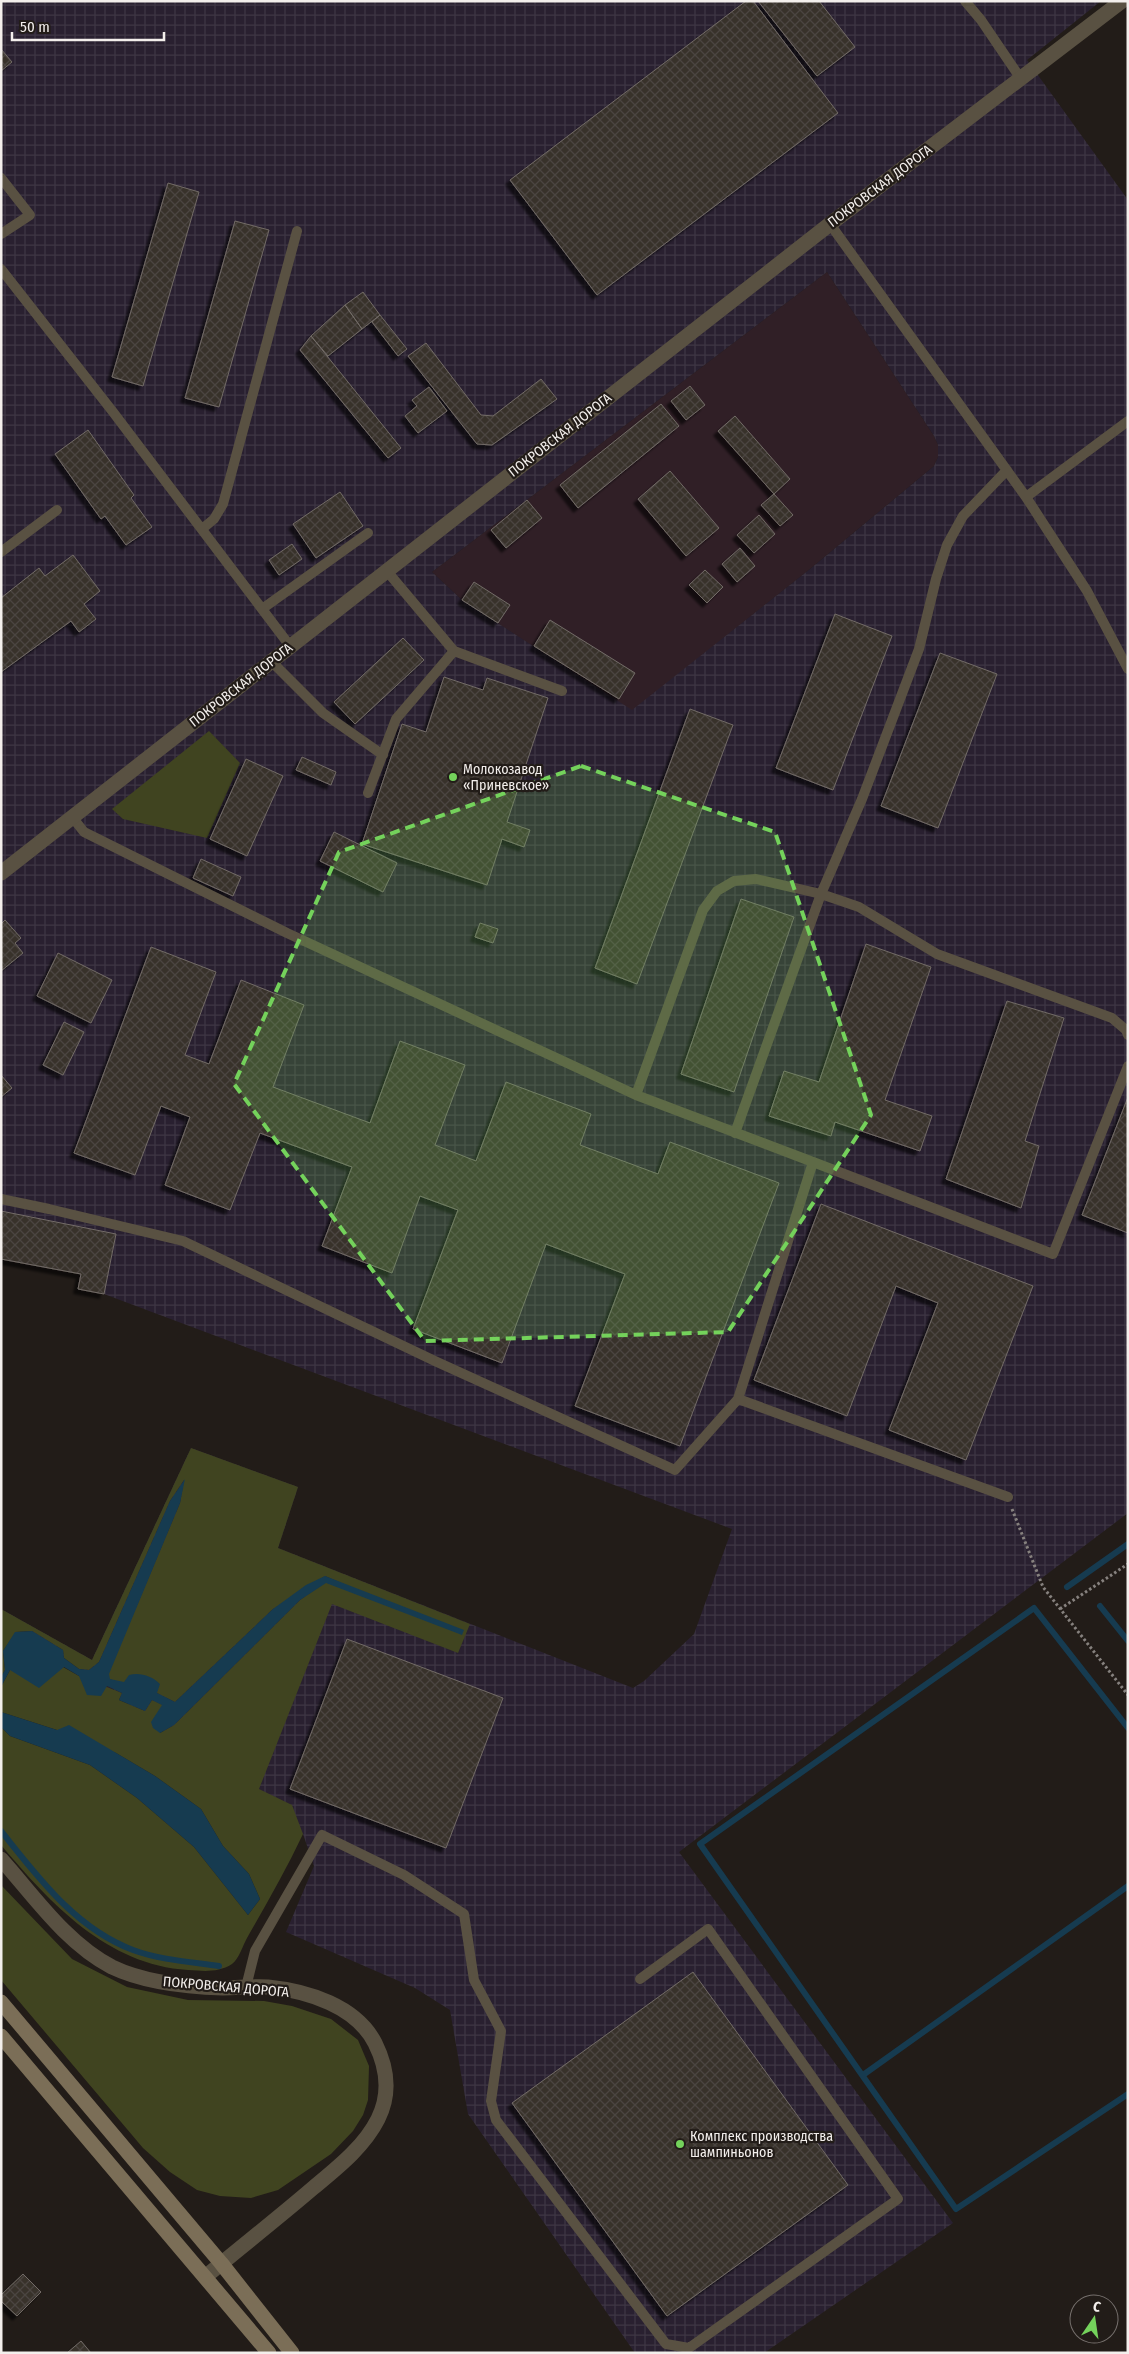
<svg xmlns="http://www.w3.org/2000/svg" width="1129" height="2354" font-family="'Fira Sans Condensed',sans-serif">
<defs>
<pattern id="industrial-grid" width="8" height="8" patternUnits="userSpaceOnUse" patternTransform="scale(1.25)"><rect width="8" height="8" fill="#292030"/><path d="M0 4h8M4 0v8" fill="none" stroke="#3e3644"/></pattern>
<pattern id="building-cross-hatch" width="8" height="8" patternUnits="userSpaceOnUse" patternTransform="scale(1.25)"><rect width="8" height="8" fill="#37312c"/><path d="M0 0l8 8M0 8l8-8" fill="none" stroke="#4b4540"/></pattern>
<filter id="shadow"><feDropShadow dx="-4.5" dy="4.5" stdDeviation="1" flood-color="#0009"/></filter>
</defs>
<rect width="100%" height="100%" fill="#221c18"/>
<!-- commercial -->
<path fill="#301f26" d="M827,272l107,164 4,9v12l-4,9 -124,103 -178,142 -170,-111 -30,-28z"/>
<!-- industrial -->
<path fill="url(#industrial-grid)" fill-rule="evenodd" d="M1,1h1100l-74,59 101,140v1313l-449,339 274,371 -189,130h-129l-167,-239 -18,-104 -35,-22 -129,-56 28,-66 -11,-32 -302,-225 91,51 99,-212 107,39 -20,61 355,140 11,-7 50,-47 38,-105 -628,-235 -26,-5 3,-15 -80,-15zM827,272l107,164 4,9v12l-4,9 -124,103 -178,141 -170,-110 -30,-28z"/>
<!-- grass -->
<path fill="#404420" d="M209,731l31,32 -33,75 -84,-19 -11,-10z
M191,1448l107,39 -20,61 192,76 -12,29 -126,-49 -73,185 33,16 11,29c-17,36 -36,69 -56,104 -4,7 -8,21 -15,26 -14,9 -29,7 -44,6 -81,-5 -138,-67 -187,-125v-118l9,9 80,29 47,33 57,49 54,68 12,-16 -11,-25 -26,-28 -22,-37 -46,-33 -39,-23 -59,-23 -56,-18v-25l9,-17 53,-3 16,9 43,17 -3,7 26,11 7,-11 11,5 -3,28 14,-8 126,-125 26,-18 136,52 -137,-58 -52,33 -98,93 -18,-9 -48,-14 -1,-5 72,-171 4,-23 -14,21 -71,161 -10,8 -10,-1 -15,-11 -1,-8 -31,-19 -16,1 -13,19 2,19 -4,7v-68l91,51z
M1,1885l71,74 55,28 61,13 76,1 28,5 39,13 27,21 11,26 -1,34 -5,15 -10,16 -22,23 -53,36 -27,8 -31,-2 -23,-6 -27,-18 -27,-24 -142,-168z"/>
<!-- water -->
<path fill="#163b50" d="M185,1479l-5,24 -71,171 1,5 14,3 5,-7c11,-3 23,1 31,9l-3,9 18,9 98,-93 33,-24 19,-9 139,54 -2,5 -136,-52 -26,17 -126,125 -14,8 -7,-5 -2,-6 11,-17 -10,-5 -7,11 -26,-11 3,-7 -15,-7 -6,10 -14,-1 -8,-19 -15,-9 -25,21 -29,-18 -9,17v-10l4,-7 -2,-19 12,-19 17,-1 31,19 1,8 15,11 10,1 10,-8 71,-161z
M1,1712l56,18 12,-5 86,51 46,33 22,37 26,28 11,25 -12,16 -54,-68 -57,-49 -47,-33 -80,-29 -9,-9z"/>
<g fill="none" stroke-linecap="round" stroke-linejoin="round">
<!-- stream -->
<path stroke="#163b50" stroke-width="6" d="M1067,1587l61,-43
M1100,1606l28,35
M1128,1728l-94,-120 -334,236 256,365 172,-115
M1,1831c37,46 74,97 132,119 27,10 58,12 86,16
M863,2075l265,-189"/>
</g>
<!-- building -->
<path fill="url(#building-cross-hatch)" stroke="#726b66" filter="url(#shadow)" d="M746,1h7l85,112 -241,182 -87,-115z
M758,1h61l36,46 -38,29z
M1,49l11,13 -11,9z
M168,183l31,9 -56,194 -31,-9z
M235,221l34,9 -50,177 -34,-9z
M363,292l17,23 -18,14 -17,-24z
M345,305l17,24 -34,27 -17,-20z
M380,315l27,34 -9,7 -26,-34z
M311,336l90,112 -13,10 -88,-108z
M426,343l55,72 12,1 48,-37 16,20 -65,46 -15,-1 -69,-88z
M690,386l15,19 -19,15 -15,-19z
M429,387l18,24 -29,22 -13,-17 12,-10 -5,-6z
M661,404l18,22 -101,82 -18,-23z
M735,416l55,63 -16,15 -56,-63z
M88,430l46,65 -3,3 21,29 -26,18 -21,-29 -4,3 -46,-65z
M670,471l49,57 -33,28 -48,-57z
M340,492l23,34 -47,32 -23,-34z
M774,494l19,21 -13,11 -19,-21z
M527,500l15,18 -36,30 -15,-18z
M759,515l16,19 -21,19 -17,-18z
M292,544l10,15 -23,16 -10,-15z
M740,548l15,18 -18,16 -15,-18z
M73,555l27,36 -16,13 12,15 -17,13 -8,-11 -70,51v-74l38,-30 6,8z
M705,570l18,17 -16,16 -18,-18z
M474,582l36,23 -12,18 -36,-23z
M835,614l57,22 -59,154 -57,-22z
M550,620l85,53 -16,26 -85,-53z
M403,638l21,22 -69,64 -21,-22z
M940,653l57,21 -59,154 -57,-22z
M444,677l39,13 4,-12 61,20 -41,124 23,8 -6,17 -22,-8 -15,46 -125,-41 40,-120 24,8z
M690,709l43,16 -96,259 -42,-16z
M302,757l34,15 -5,13 -35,-15z
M246,759l37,17 -36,80 -37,-17z
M334,832l63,31 -14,29 -63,-31z
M201,859l40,18 -8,19 -40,-18z
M741,899l53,18 -60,175 -53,-18z
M5,920l16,18 -6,5 8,10 -22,18v-47z
M480,923l18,6 -5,14 -18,-6z
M866,944l65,23 -46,133 47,16 -12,35 -85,-29 -4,14 -62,-20 15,-45 35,11z
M151,947l65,25 -31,83 24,9 32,-84 63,25 -31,82 97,36 30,-82 65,24 -30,80 41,16 30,-79 85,32 -11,31 78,29 12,-32 109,41 -99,263 -105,-40 50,-132 -79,-30 -44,119 -89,-34 45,-119 -38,-14 -28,77 -70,-27 30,-79 -92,-34 -30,77 -65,-25 25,-68 -29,-11 -26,69 -61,-22z
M58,953l54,27 -21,43 -54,-27z
M1007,1001l57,17 -39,123 14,5 -18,62 -75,-29z
M64,1022l20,10 -21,43 -20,-10z
M1,1075l11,13 -11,9z
M1128,1097v136l-46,-18z
M821,1204l212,82 -67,174 -77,-30 49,-127 -42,-17 -49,130 -93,-36z
M1,1211l115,23 -12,60 -26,-5 3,-15 -80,-15z
M347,1639l156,59 -57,150 -156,-59z
M693,1972l155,213 -181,131 -155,-213z
M23,2274l18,18 -24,24 -16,-15v-6z
M81,2341l10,12h-24z"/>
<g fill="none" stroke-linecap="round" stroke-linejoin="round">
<!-- path -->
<path stroke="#86817e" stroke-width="3" stroke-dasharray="2.5 2.5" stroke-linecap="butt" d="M1012,1509l31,78 85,108
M1060,1609l68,-45"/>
<!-- lane -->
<path stroke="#595142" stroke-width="10" d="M965,1l16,19 40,59
M1,178l29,37 -29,19
M830,224l196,273 61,94 41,78
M1,269l112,143 177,234
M1026,497l102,-76
M202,529l12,-10 9,-15 74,-273
M1,552l56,-42
M386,570l68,81
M262,609l106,-76
M271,661l52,52 60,42
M368,793l28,-74 58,-68 108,40
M636,1095l67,-185 14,-19 17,-10 22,-2 65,15 38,13 78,47 175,64 14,12 2,5
M735,1133l86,-239 41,-95 57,-150 17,-70 11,-34 16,-29 44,-46
M813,1162l240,92 75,-188
M1,1199l48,10 134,32 254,121 238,108 63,-71 75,-237 -177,-67 -349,-162 -203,-101 -11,-14
M738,1399l270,98
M246,1987l9,-36 67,-116 82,40 60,39 10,66 27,51 -10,70 5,19 170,224 23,4 209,-149 -190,-270 -68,50"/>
<!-- street -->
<path stroke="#595142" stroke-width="15" d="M1,873l829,-649 292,-223
M1,1859c33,37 65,84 111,108 31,15 77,20 111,21 15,0 30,-2 45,-1 40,4 88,19 107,56 12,24 16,50 3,76 -14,28 -41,49 -65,69 -35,30 -72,59 -108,89"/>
<!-- secondary -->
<path stroke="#7b6e57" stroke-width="15" d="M1,2002l220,261 71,90
M1,2036l268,317"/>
</g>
<!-- marked area -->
<path fill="#74d25b" fill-opacity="0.2" stroke="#74d25b" stroke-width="4" stroke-dasharray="10 6" stroke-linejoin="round" d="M581,766l194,66 96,283 -143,217 -303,9 -191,-257 105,-232z"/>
<!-- markers -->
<g fill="#74d25b" stroke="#221c18" stroke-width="2">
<circle cx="453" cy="777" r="5"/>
<circle cx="680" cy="2144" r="5"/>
</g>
<g text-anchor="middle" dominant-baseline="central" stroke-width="4.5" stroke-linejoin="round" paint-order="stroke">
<!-- street labels -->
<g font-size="14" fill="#f3efec" stroke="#221c18">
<text transform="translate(880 186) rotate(-37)">ПОКРОВСКАЯ ДОРОГА</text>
<text transform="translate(560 435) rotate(-38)">ПОКРОВСКАЯ ДОРОГА</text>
<text transform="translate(241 685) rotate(-38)">ПОКРОВСКАЯ ДОРОГА</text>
<text transform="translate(226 1987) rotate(5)">ПОКРОВСКАЯ ДОРОГА</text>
</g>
<!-- poi labels -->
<g font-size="14" fill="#f3efec" stroke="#221c18" text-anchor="start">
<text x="463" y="769">Молокозавод<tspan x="463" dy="16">«Приневское»</tspan></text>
<text x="690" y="2136">Комплекс производства<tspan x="690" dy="16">шампиньонов</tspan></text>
</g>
</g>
<!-- border -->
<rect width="1129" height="2354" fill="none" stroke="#f3efec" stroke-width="5"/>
<!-- north arrow -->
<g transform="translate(1094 2319) rotate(13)"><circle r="24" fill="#221c18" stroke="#76706d"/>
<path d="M0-4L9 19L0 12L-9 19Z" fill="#74d25b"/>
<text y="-8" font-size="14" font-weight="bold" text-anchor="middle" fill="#f3efec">С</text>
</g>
<!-- scale -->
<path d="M12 32v8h152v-8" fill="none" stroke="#f3efec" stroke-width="2.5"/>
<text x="20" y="32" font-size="15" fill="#f3efec" stroke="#221c18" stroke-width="4" paint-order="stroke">50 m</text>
</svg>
